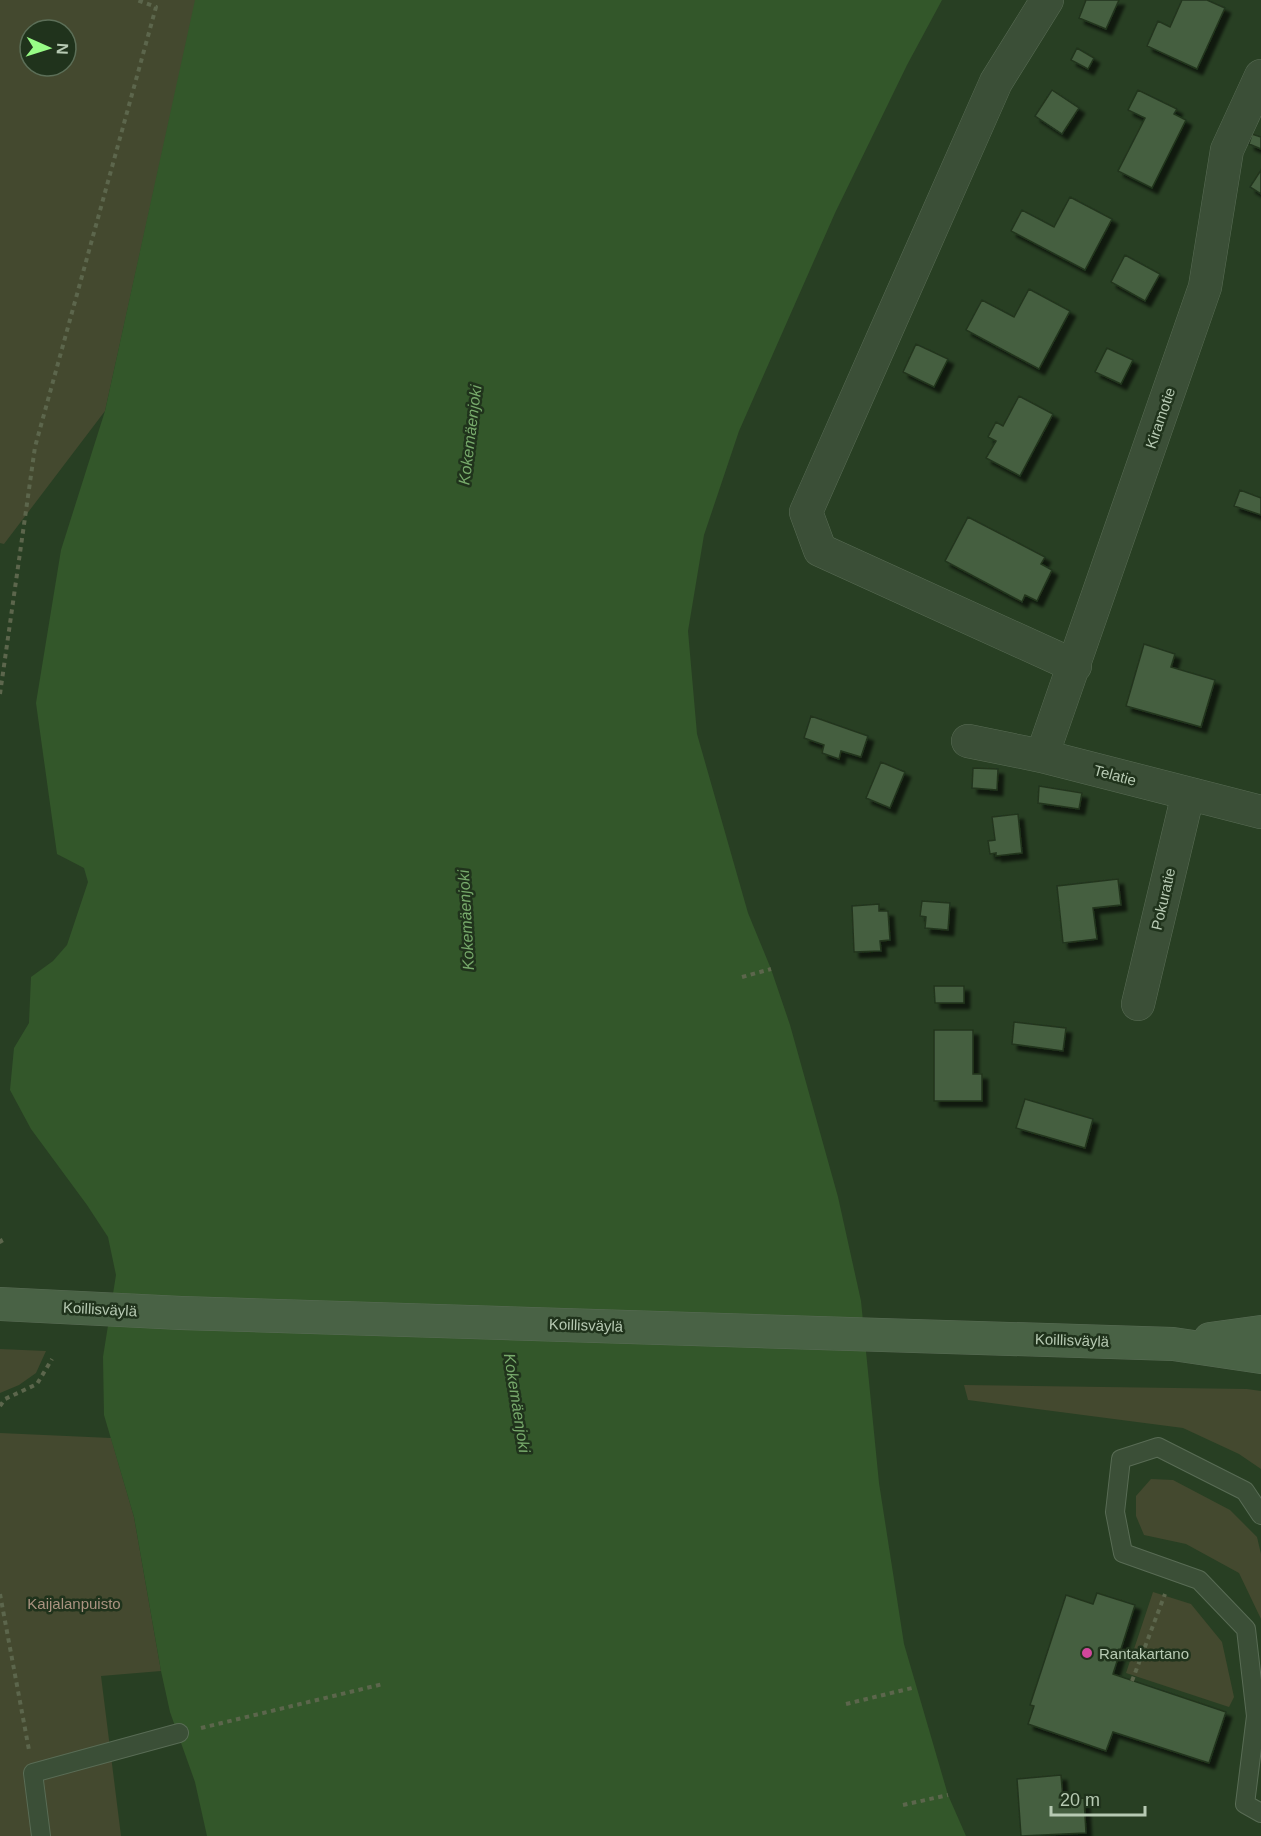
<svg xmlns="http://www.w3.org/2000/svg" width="1261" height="1836" font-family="Arial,sans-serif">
<defs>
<filter id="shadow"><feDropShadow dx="5.5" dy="5.5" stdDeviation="1.5" flood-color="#0009"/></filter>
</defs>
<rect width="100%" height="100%" fill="#283f23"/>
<!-- green -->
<path fill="#44492f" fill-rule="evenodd" d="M0,0h196l-91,411 -101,133 -4,-1zM30,30h36v36h-36z
M0,1349l46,2 -10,22 -17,12 -19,8z
M964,1385l283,4 14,2v78l-22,-15 -56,-26 -215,-28z
M0,1433l111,5 23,79 27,154 -60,5 20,160h-121z
M1151,1479l22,1 57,30 27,27 4,17v65l-22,-46 -53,-29 -42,-9 -8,-19v-20z
M1153,1592l38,12 31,38 12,55 -5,10 -103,-34z"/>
<!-- water -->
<path fill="#33572a" d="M195,0h747l-35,65 -72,148 -96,218 -35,104 -16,96 9,103 51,179 23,56 19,56 48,172 23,104 18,182 25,161 44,151 18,41h-759l-12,-54 -25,-70 -9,-41 -27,-154 -30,-102 -1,-58 13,-82 -8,-38 -21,-32 -56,-76 -21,-39 4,-42 15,-25 2,-46 22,-16 14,-16 21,-63 -4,-14 -27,-14 -21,-151 25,-153 44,-139z"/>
<!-- building -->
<path fill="#455e3f" stroke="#22351e" stroke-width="1.5" filter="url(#shadow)" d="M1086,0h33l-13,29 -27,-11z
M1182,0h25l18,8 -28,61 -50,-23 11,-25 12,6z
M1077,48l17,10 -6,11 -17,-9z
M1052,90l27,18 -17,26 -27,-18z
M1138,90l39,19 -3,5 12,6 -34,68 -34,-17 27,-53 -17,-8z
M1252,134l9,3v12l-12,-5z
M1261,170v24l-11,-7z
M1070,197l42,22 -27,51 -74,-39 11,-21 32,17z
M1125,255l35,19 -15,27 -34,-19z
M1029,289l41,22 -31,58 -73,-39 16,-30 32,17z
M916,344l32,15 -14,28 -31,-15z
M1107,348l26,12 -12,24 -26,-12z
M1019,396l34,18 -33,62 -34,-18 10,-17 -8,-4 8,-15 7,4z
M1240,490l21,8v17l-27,-9z
M968,517l77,40 -4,7 11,6 -15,31 -12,-6 -3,7 -77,-41z
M1144,644l31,10 -4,13 44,13 -14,47 -75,-21z
M811,716l57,20 -7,21 -20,-6 -2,8 -17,-6 2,-8 -20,-7z
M881,762l24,10 -15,36 -24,-10z
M973,768l25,1 -1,21 -25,-2z
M1039,786l43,7 -3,16 -41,-6z
M1018,814l4,39 -26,3v-3l-6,1 -2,-13 7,-1 -3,-23z
M1118,879l3,26 -28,3 4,31 -34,4 -6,-57z
M922,901l28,2 -2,27 -23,-2 1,-11 -6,-1z
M879,904v7h9l2,29 -10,1 1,10 -27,1 -2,-46z
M934,986h30v17h-29z
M1014,1022l52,6 -3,23 -51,-7z
M934,1030h39v44h9v27h-48z
M1025,1099l68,20 -8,29 -69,-20z
M1097,1593l38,12 -22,69 113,38 -17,51 -96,-31 -7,19 -78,-27 6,-18 -4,-1 36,-110 27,9z
M1061,1775l2,24 21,-1 2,35 -65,3 -4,-57z"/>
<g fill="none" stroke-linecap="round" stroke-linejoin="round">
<!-- lane casing -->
<g stroke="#596c55" stroke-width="20">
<path id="lane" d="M1261,1515l-16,-24 -87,-44 -37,12 -6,53 8,41 76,27 47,49 10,87 -11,88 16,9
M41,1836l-8,-63 146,-40"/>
</g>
<!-- street casing -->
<g stroke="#596c55" stroke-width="34">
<path id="street" d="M1047,0l-51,82 -190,430 14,38 255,116
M968,741l74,15 219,56
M1042,756l163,-469 22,-137 34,-74
M1138,1004l50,-210"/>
</g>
<!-- secondary casing -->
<g stroke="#596c55" stroke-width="34">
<path id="secondary" d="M0,1304l181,9 992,31 88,13
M1210,1339l51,-7"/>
</g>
<!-- path -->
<path stroke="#5c664c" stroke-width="4" stroke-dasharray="4.5 4.5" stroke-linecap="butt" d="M0,694l35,-247 121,-440 -19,-7
M742,977l29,-8
M0,1239l2,4
M0,1406l5,-7 32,-15 15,-25
M0,1594l29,156
M1132,1681l33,-87
M846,1704l70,-17
M201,1728l182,-44
M903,1805l45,-10"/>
<!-- lane -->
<use href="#lane" stroke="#3b4f37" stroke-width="18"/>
<!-- street -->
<use href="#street" stroke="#3b4f37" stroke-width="33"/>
<!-- secondary -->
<use href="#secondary" stroke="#496245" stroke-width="33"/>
</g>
<!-- markers -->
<circle fill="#d1479c" stroke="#20331c" stroke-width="2" cx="1087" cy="1653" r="6"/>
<g text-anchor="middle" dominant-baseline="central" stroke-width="5" stroke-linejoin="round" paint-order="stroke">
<!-- street labels -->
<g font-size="15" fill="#b7cab3" stroke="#20331c">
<text transform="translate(1160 418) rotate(-71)">Kiramotie</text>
<text transform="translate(1115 775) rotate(15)">Telatie</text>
<text transform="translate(1163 899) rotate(-77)">Pokuratie</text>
<text transform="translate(100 1309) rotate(3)">Koillisväylä</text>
<text transform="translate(586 1325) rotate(2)">Koillisväylä</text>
<text transform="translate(1072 1340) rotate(2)">Koillisväylä</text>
</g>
<!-- park labels -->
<g font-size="15" fill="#aa9380" stroke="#20331c">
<text x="74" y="1603">Kaijalanpuisto</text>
</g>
<!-- poi labels -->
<g font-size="15" fill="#b7cab3" stroke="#20331c" text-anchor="start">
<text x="1099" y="1653">Rantakartano</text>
</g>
<!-- water labels -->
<g font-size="16" font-style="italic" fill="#77aa6b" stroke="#20331c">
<text transform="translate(470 435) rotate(-83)">Kokemäenjoki</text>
<text transform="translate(466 920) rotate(-93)">Kokemäenjoki</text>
<text transform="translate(517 1403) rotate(81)">Kokemäenjoki</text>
</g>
</g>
<!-- north arrow -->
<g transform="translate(48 48) rotate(93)"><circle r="28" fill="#20331c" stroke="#5c6f58" stroke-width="1.5"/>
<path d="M0-4.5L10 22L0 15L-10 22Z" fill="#98fc86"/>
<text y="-9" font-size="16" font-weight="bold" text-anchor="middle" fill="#b7cab3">N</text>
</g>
<!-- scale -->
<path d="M1051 1806v9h94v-9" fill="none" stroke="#b7cab3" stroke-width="3"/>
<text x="1060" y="1806" font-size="18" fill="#b7cab3" stroke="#20331c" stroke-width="4.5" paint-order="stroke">20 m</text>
</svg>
